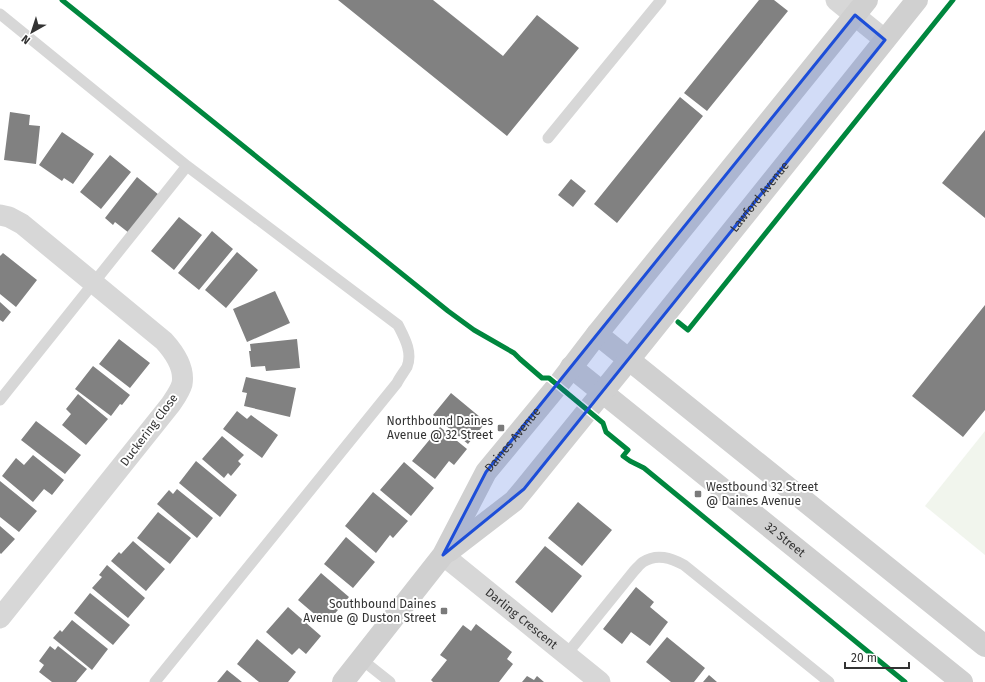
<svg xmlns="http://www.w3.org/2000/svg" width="985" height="682" font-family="'Fira Sans',sans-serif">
<rect width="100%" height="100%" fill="#fff"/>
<!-- park -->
<path fill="#f1f5ed" d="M985,431v124l-60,-49z"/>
<!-- building -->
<path fill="#818181" d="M338,0h95l70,56 34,-41 42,33 -72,88z
M759,0h15l14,11 -81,100 -23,-18z
M680,97l23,19 -86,107 -23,-19z
M10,112l20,3 -1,10 11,1 -4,38 -32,-4z
M985,130v88l-43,-35z
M62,132l32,22 -21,30 -9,-6 -2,3 -23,-16z
M110,155l21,17 -30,37 -21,-17z
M137,177l22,18 -30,38 -14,-11 -2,3 -8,-7z
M571,179l15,12 -13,16 -15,-12z
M179,217l23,18 -28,35 -23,-19z
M212,231l21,18 -34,41 -21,-17z
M237,252l21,18 -32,38 -21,-18z
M3,253l34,27 -21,27 -16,-13v-38z
M275,291l15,32 -43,19 -14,-33z
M0,302l11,10 -8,10 -3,-2z
M985,305v105l-22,27 -51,-41z
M119,339l31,24 -20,25 -31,-24z
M297,339l3,29 -34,3 -1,-5 -14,1 -2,-16h2l-1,-7z
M93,366l37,29 -8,10 -2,-1 -9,12 -36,-27z
M246,377l50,11 -6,29 -46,-11 3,-13 -5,-1z
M451,393l35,29 -18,22 -35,-29z
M78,394l30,25 -22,26 -24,-20 9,-11 -5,-5z
M237,411l10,8 4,-4 27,20 -16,23 -39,-29z
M36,421l45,34 -16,19 -44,-34z
M440,427l27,22 -13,16 -5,-4 -14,18 -23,-18z
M222,436l22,19 -6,6 3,3 -10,12 -3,-3 -4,5 -22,-19z
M33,455l31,25 -12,15 -8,-6 -11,13 -31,-26 14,-18 8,7z
M196,461l41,34 -17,22 -41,-34z
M404,462l30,26 -23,28 -31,-26z
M0,481l37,30 -18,21 -19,-15z
M177,489l36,29 -16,20 -40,-34 12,-14 4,4z
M373,492l35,29 -15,17 -3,-3 -14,18 -31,-27z
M578,502l34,28 -30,36 -34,-28z
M158,512l33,26 -21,26 -33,-26z
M0,526l15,13 -14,15 -1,-1z
M346,537l29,25 -22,26 -29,-24z
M133,541l32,28 -19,22 -35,-30 8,-9 2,2z
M545,546l37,30 -30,37 -37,-31z
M107,565l38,33 -17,20 -36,-30 10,-11 -3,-2z
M321,573l28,24 -23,27 -28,-24z
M636,587l18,15 -4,5 18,15 -18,24 -19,-14 -9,12 -19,-15z
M90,593l40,32 -17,20 -39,-32z
M288,607l33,29 -15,18 -7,-6 -7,7 -26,-23z
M72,620l36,29 -16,21 -39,-32 7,-8 2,2z
M476,624l36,28 -5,7 6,5 -14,18h-66l-2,-2 16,-20 -7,-5 23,-30 8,6z
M667,637l38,31 -11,14h-23l-25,-20z
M257,639l39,33 -8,10h-29l-22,-18z
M50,646l5,4 3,-4 29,23 -11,13h-24l-13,-10 5,-7 -5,-4z
M227,670l15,12h-25z
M709,675l8,7h-14z
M527,676l7,4 3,-4 7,6h-22z"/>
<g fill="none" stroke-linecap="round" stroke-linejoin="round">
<!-- lane -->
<path stroke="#d7d7d7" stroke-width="11" d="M0,14l187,152 211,159c6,12 15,27 9,42 -3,5 -7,10 -10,16l-242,299
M548,138l113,-138
M0,400l187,-234
M566,655l68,-84c3,-3 6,-7 9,-9 14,-9 28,-4 41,3l145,117
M361,659l29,23"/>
<!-- street -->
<g stroke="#d7d7d7" stroke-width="21">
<path d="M836,0l49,40"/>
<path d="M0,215l9,2 13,7 142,117c10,11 21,27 18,43 -2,7 -7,14 -11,20l-171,214"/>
<path id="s1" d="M443,555l157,127"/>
</g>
<!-- secondary -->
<g stroke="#d0d0d0" stroke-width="22">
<path d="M597,334l388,312"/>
<path id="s2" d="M571,367l391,315"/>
<path id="s3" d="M449,551l65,-50 10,-12 120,-148 273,-341"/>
<path id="s4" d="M343,682l100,-127 43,-83 72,-87 39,-51 270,-334"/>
</g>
<!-- cycleway casing -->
<g stroke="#fff" stroke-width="8">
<path id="cycleway" d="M62,0l386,311 26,19 40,23 6,6 22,19h7l54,45 3,9 22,18 -5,6 7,5 14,7 261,214
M678,322l10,8 265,-330"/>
</g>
<!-- cycleway -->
<use href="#cycleway" stroke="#00873e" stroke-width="5"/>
</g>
<!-- marked area -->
<path fill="#1d4ed8" fill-opacity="0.2" stroke="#1d4ed8" stroke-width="3" stroke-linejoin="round" d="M855,15l30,25 -361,449 -81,66 43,-83z"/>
<!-- markers -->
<g fill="#7a7a7a" stroke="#fff" stroke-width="1.5">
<rect x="497" y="424" width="8" height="8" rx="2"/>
<rect x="694" y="490" width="8" height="8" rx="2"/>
<rect x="440" y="607" width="8" height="8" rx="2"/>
</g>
<g text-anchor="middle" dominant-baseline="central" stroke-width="4" stroke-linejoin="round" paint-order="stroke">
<!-- street labels -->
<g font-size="12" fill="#333" stroke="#fff">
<text stroke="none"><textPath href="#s3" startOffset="473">Lawford Avenue</textPath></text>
<text transform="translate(149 430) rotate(-53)">Duckering Close</text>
<text stroke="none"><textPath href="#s4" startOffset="297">Daines Avenue</textPath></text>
<text stroke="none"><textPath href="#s2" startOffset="275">32 Street</textPath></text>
<text stroke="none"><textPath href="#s1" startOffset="101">Darling Crescent</textPath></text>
</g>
<!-- poi labels -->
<g font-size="12" fill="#333" stroke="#fff" text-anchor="end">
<text x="493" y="421">Northbound Daines<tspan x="493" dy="14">Avenue @ 32 Street</tspan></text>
<text x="706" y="487" text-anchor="start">Westbound 32 Street<tspan x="706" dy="14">@ Daines Avenue</tspan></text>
<text x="436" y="604">Southbound Daines<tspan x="436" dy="14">Avenue @ Duston Street</tspan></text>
</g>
</g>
<!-- north arrow -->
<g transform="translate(32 32) rotate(219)" stroke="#ffffff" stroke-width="3" paint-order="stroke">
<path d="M0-3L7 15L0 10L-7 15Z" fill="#333333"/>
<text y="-6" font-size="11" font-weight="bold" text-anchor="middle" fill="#333333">N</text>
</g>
<!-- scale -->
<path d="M845 662v6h64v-6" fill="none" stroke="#333333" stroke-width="2"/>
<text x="851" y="662" font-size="12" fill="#333333" stroke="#ffffff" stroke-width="3" paint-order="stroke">20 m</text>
</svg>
